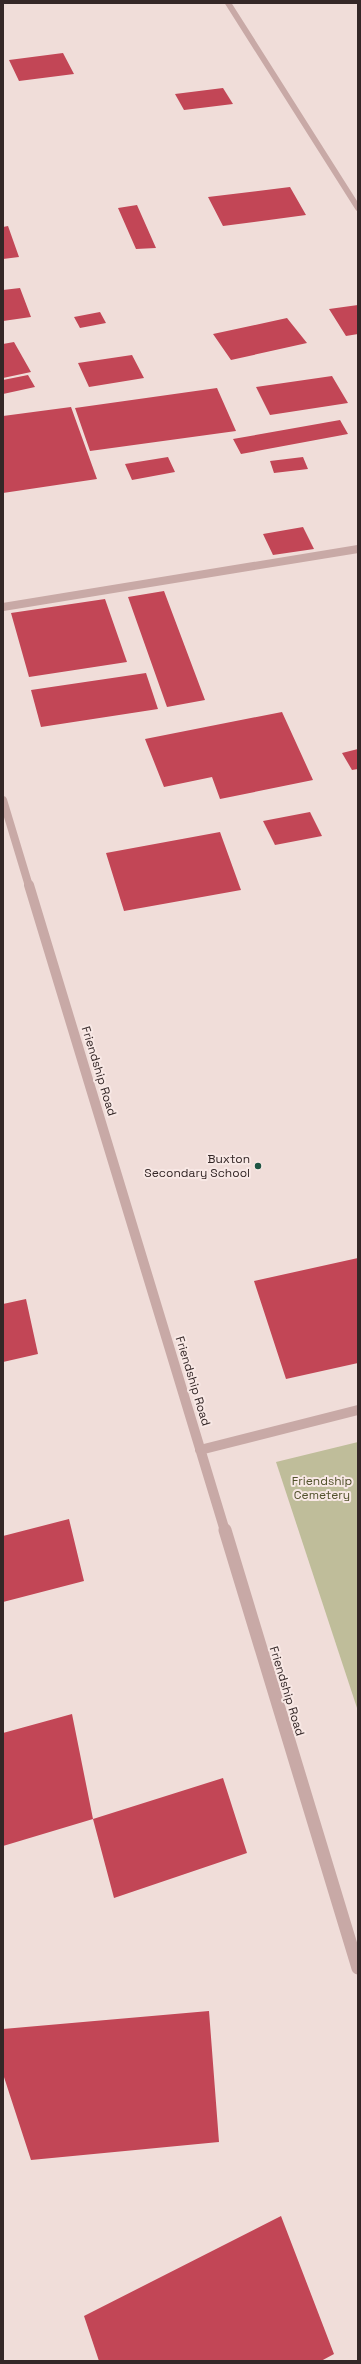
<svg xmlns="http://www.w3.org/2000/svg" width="361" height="2364" font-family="'Space Grotesk',sans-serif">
<rect width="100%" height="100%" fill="#f0ddd9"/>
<!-- green -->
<path fill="#bfbd9a" d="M358,1442v269l-82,-249z"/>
<!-- building -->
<path fill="#c24656" d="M63,53l11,21 -55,7 -10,-21z
M223,88l10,16 -49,6 -9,-16z
M290,187l16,28 -83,11 -15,-29z
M137,205l19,43 -20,1 -18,-41z
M8,226l11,31 -16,2v-32z
M20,288l11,29 -28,4v-31z
M358,305v29l-12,2 -17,-27z
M100,312l6,11 -26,5 -6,-11z
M287,318l20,25 -76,17 -18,-26z
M14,342l17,30 -28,6v-34z
M132,355l12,23 -55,9 -11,-24z
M28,375l7,12 -32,7v-14z
M332,376l16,27 -78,12 -14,-28z
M217,388l19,43 -146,20 -15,-43z
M71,407l26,72 -94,14v-77z
M340,420l8,14 -107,20 -8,-15z
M168,457l7,15 -43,8 -7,-16z
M303,457l5,12 -34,4 -4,-12z
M303,527l11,22 -41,6 -10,-21z
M164,591l41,109 -38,7 -39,-110z
M105,599l22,63 -98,15 -18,-64z
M146,673l12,36 -117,18 -10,-37z
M282,712l31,68 -93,19 -8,-22 -48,10 -19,-48z
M358,749v20l-6,1 -10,-17z
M310,812l12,24 -47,9 -12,-24z
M220,832l21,58 -117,21 -18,-58z
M358,1258v105l-72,16 -32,-98z
M26,1299l12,55 -35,8v-58z
M69,1519l15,62 -81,21v-66z
M72,1714l21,105 -90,27v-113z
M223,1778l24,75 -133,45 -21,-79z
M209,2011l10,131 -188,18 -28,-86v-45z
M281,2216l53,138 -13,7h-222l-15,-45z"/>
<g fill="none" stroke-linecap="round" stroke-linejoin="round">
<!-- street-far3 -->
<path stroke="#c8a9a6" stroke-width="6" d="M228,3l130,205"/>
<!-- street-far2 -->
<path stroke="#c8a9a6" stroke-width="8" d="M3,607l355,-58
M3,800l26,86"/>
<!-- street-far1 -->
<path stroke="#c8a9a6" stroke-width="10" d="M29,885l196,646
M200,1450l158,-40"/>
<!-- street -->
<path stroke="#c8a9a6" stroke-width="13" d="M225,1530l133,438"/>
</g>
<!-- markers -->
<circle fill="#1e5443" stroke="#f8e8e5" stroke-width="1.5" cx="258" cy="1166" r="4"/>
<g text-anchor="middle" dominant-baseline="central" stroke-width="4" stroke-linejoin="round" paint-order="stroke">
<!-- street labels -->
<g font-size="12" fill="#342727" stroke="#f8e8e5">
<text transform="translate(99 1071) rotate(73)">Friendship Road</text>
<text transform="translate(193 1381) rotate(73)">Friendship Road</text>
<text transform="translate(287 1691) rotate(73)">Friendship Road</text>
</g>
<!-- poi labels -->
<g font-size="12" fill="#342727" stroke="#f8e8e5" text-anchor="end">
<text x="250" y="1159">Buxton<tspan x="250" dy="14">Secondary School</tspan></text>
</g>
<!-- park labels -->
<g font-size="12" fill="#51512b" stroke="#f8e8e5">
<text x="322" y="1481">Friendship<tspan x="322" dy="14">Cemetery</tspan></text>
</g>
</g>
<!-- border -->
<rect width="361" height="2364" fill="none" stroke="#342727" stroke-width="8"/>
</svg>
